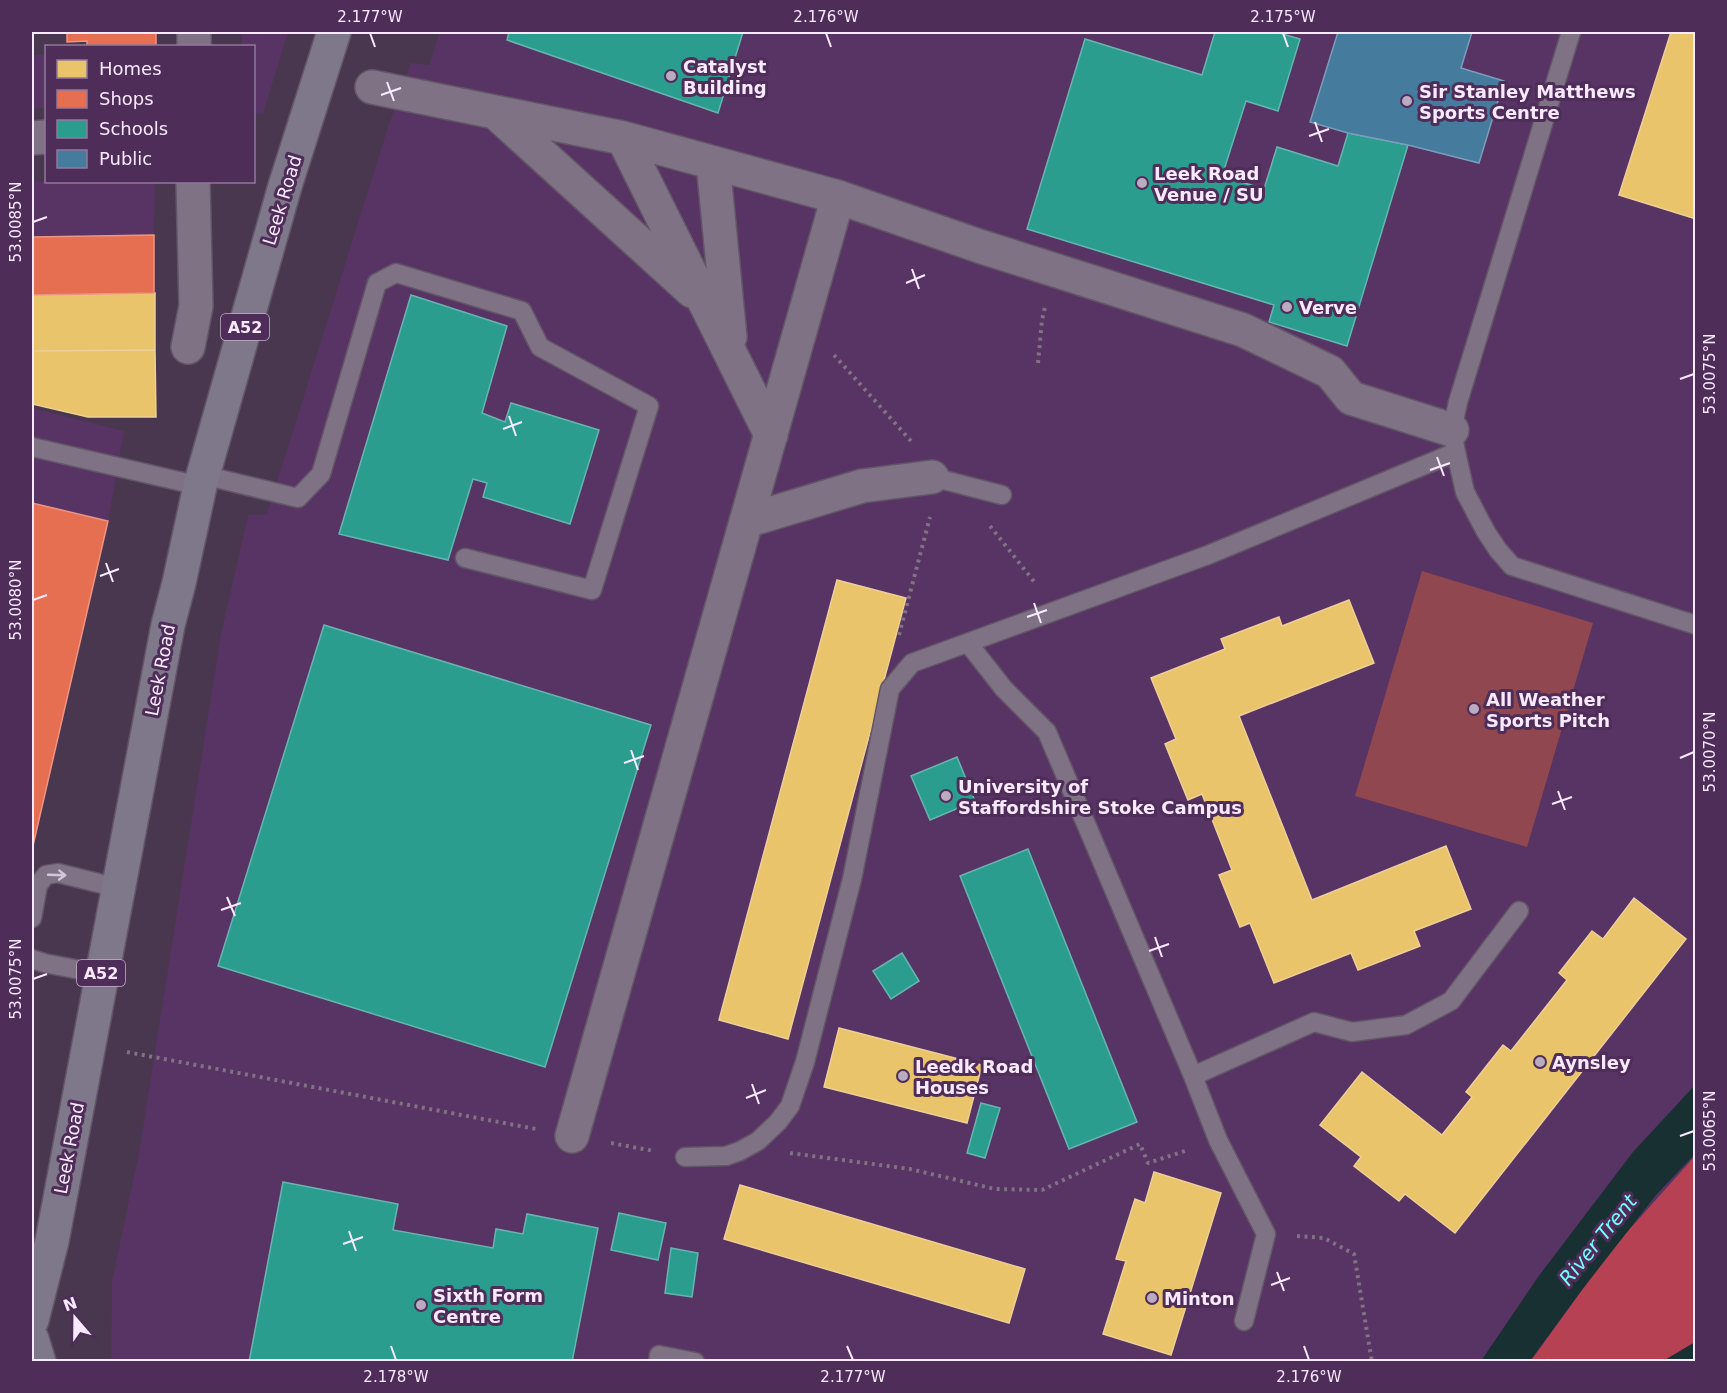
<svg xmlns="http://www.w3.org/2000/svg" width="1727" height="1393" font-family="'DejaVu Sans',sans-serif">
<rect width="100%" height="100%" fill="#49374f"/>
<!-- built -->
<path fill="#573463" d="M242,32h46l-25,82 -9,-2v-66h-12z
M440,32h1255v1329l-1584,1 1,-81 27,-128 82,-519 27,-119 19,-1 120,-384 24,-67 18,2z
M32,55h14v53h-14z
M32,181l123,1 -1,53 -122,1z
M32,408l92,23 -16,90 -76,329z"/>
<!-- green -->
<path fill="#90474f" d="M1422,571l171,52 -66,224 -172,-51z"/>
<!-- forest -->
<path fill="#b54152" d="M1695,1156v205l-165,1 81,-112z"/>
<!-- water -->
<path fill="#183032" d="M1695,1085v69l-39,41 -75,96 -51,70h-49l57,-84 95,-125z
M1695,1342v19h-32z"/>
<!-- homes -->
<path fill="#e9c46a" stroke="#eecf97" stroke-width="1.5" d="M1671,32h25v187l-77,-24z
M155,293v57l-123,1v-56z
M155,350l1,67h-68l-56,-13v-53z
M837,580l69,18 -118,441 -69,-19z
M1349,600l25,63 -135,53 73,184 134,-54 25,63 -57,22 6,15 -62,24 -7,-17 -77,30 -24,-60 -10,4 -21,-52 13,-5 -30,-76 -14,6 -23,-56 11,-5 -25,-61 74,-29 -4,-10 58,-22 3,9z
M1634,898l52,41 -231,294 -50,-39 -6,7 -45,-35 7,-9 -41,-32 42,-53 80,63 30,-38 -6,-5 37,-47 8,6 56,-71 -8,-7 33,-42 11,8z
M839,1028l143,37 -15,58 -143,-36z
M1154,1172l67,21 -50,162 -68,-21 23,-73 -10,-2 19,-60 10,4z
M740,1185l285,84 -16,54 -285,-84z"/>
<!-- shops -->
<path fill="#e76f51" stroke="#ec9485" stroke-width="1.5" d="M67,32h89v14h-69v-5l-20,1z
M154,235v58l-122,2v-58z
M32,503l76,18 -76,329z"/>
<!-- schools -->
<path fill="#2a9d8f" stroke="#68b4b1" stroke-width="1.5" d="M509,32h234l-25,81 -211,-73z
M1215,32h61l24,7 -22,72 -32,-10 -24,75 42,13 13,-42 61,19 10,-33 60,12 -61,201 -78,-24 5,-17 -247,-76 58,-190 117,36z
M411,295l96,31 -25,87 23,9 6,-19 88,27 -29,94 -87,-27 4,-14 -14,-4 -25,81 -109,-26z
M324,625l327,100 -106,342 -327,-101z
M957,757l18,44 -45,19 -19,-44z
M1028,849l109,273 -68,27 -109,-273z
M902,953l17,28 -28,18 -18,-28z
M981,1103l19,5 -15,50 -18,-5z
M283,1182l115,22 -5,26 100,18 3,-19 27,5 4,-20 71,14 -26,134h-323z
M619,1213l47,10 -8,37 -47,-10z
M671,1248l27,5 -6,44 -27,-4z"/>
<!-- public -->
<path fill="#457b9d" stroke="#7b9cba" stroke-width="1.5" d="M1338,32h134l-11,36 43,13 -25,82 -71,-18 -60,-12 -38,-11z"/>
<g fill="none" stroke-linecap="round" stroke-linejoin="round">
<!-- lane casing -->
<g stroke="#635568" stroke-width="21">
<path id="lane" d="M32,447l168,39
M1456,452l9,40 21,40 12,18 14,16 184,59
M203,475l95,23 23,-24 56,-191 19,-10 126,38 18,36 109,59 -57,184 -127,-32
M932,477l70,18
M968,643l36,46 43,43 146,344 25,64 48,94 -22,87
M32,918l6,-33 8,-10 12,-2 60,15
M32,959l12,4 57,11
M1193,1076l121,-54 38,10 54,-7 45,-24 68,-90
M685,1157l41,-1 14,-5 18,-10 20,-19 12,-16 15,-44 47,-183 38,-190 22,-26 296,-108 248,-103 -4,-22 6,-28 113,-370
M658,1362l1,-7 36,7"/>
</g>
<!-- street casing -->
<g stroke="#635568" stroke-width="36">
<path id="street" d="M194,46v-14
M372,87l251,51 215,59 141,49 264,84 87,42 21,26 101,32
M495,112l197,179
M32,138l14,-1
M623,138l148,297
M713,163l17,174
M188,347l8,-41 -3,-124
M746,521l116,-35 70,-9
M572,1136l266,-939"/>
</g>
<!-- highway casing -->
<g stroke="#635568" stroke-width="36">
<path id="highway" d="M32,1320l20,-79 116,-616 11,-42 21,-97 85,-300 49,-154
M32,1339l7,23"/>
</g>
<!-- path -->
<path stroke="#7f7283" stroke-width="4" stroke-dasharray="3 4.5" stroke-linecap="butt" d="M834,355l77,86
M1038,363l4,-43 3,-13
M990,526l46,58
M899,635l31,-118
M127,1052l409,77
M611,1143l43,8
M790,1153l120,16 85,20 47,1 98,-46 8,19 40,-13
M1297,1236l27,2 30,16 18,108"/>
<!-- lane -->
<use href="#lane" stroke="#7f7284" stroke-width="18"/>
<!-- street -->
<use href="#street" stroke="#7f7284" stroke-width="33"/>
<!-- highway -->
<use href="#highway" stroke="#7f778a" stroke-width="33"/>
</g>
<!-- one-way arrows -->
<defs><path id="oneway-shaft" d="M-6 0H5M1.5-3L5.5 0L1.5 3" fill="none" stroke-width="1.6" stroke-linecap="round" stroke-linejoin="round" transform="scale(1.5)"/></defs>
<use stroke="#d4c5da" href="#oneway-shaft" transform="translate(57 875) rotate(2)"/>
<!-- ticks -->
<path fill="none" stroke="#f9e9ff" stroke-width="2" d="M370,33l5,14M826,33l5,14M1283,33l5,14M387,82l7,19M381,95l20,-7M1315,122l7,20M1309,136l20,-7M33,222l14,-5M912,269l7,20M906,283l19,-8M1680,379l14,-5M509,416l7,20M503,429l19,-7M1437,457l7,19M1430,470l20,-7M106,563l7,19M100,576l19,-7M33,600l14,-5M1034,603l7,20M1027,617l20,-7M631,750l7,20M1680,758l14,-6M624,763l20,-7M1558,791l7,19M1552,804l20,-7M227,897l8,19M221,910l20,-7M1155,937l7,20M1149,951l20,-7M33,979l14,-5M752,1084l7,20M746,1098l20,-8M1680,1136l14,-5M349,1231l7,20M343,1244l20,-7M1277,1272l7,19M1271,1285l19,-7M391,1346l5,14M847,1346l6,14M1304,1346l5,14"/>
<!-- markers -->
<g fill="#bbabc1" stroke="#4e2d59" stroke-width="2">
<circle cx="671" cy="76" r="6"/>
<circle cx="1407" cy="101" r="6"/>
<circle cx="1142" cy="183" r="6"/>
<circle cx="1287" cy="307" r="6"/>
<circle cx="1474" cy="709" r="6"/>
<circle cx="946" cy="796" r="6"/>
<circle cx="1540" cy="1062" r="6"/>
<circle cx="903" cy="1076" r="6"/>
<circle cx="1152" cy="1298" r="6"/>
<circle cx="421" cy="1305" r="6"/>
</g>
<g text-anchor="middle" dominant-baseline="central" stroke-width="6" stroke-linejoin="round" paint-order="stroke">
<!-- shield labels -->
<g fill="#4e2d59" stroke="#c6b1cd" stroke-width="1.5">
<rect x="221" y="314" width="48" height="26" rx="4.5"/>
<rect x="77" y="960" width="48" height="26" rx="4.5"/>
</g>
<g font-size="16" font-weight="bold" fill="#f9e9ff">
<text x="245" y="327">A52</text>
<text x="101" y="973">A52</text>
</g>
<!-- poi labels -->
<g font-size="18" font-weight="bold" fill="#f9e9ff" stroke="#4e2d59" text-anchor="start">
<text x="683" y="66">Catalyst<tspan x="683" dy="21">Building</tspan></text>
<text x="1419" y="91">Sir Stanley Matthews<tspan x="1419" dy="21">Sports Centre</tspan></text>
<text x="1154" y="173">Leek Road<tspan x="1154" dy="21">Venue / SU</tspan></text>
<text x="1299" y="307">Verve</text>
<text x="1486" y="699">All Weather<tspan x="1486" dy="21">Sports Pitch</tspan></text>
<text x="958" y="786">University of<tspan x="958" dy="21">Staffordshire Stoke Campus</tspan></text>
<text x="1552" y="1062">Aynsley</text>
<text x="915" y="1066">Leedk Road<tspan x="915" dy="21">Houses</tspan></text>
<text x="433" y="1295">Sixth Form<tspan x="433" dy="21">Centre</tspan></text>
<text x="1164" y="1298">Minton</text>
</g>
<!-- street labels -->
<g font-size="18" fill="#f9e9ff" stroke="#4e2d59">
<text transform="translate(282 200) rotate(-73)">Leek Road</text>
<text transform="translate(160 670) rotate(-79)">Leek Road</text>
<text transform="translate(69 1148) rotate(-79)">Leek Road</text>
</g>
<!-- water labels -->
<g font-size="20" font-style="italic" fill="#76fdff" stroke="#4e2d59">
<text transform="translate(1598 1240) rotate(-51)">River Trent</text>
</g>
</g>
<!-- border -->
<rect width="1727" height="1393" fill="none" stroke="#4e2d59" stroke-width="66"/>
<!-- legend -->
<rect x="45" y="45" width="210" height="138" fill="#4e2d59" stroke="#92789b" stroke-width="1.5"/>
<rect x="57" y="60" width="30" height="18" fill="#e9c46a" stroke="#92789b" stroke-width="1.5"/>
<text x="99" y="75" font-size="18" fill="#f9e9ff">Homes</text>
<rect x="57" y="90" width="30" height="18" fill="#e76f51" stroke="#92789b" stroke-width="1.5"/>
<text x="99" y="105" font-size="18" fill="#f9e9ff">Shops</text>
<rect x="57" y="120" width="30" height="18" fill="#2a9d8f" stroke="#92789b" stroke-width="1.5"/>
<text x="99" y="135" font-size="18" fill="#f9e9ff">Schools</text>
<rect x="57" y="150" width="30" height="18" fill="#457b9d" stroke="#92789b" stroke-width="1.5"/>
<text x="99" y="165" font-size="18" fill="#f9e9ff">Public</text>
<!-- north arrow -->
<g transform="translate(75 1318) rotate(340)" stroke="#4e2d59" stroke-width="4.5" paint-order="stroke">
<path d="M0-4.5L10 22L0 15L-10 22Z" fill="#f9e9ff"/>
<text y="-9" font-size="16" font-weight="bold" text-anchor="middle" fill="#f9e9ff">N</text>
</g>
<rect x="33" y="33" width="1661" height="1327" fill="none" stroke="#f9e9ff" stroke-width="2"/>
<g font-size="15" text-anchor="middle" fill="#f9e9ff">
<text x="370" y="22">2.177°W</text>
<text x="826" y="22">2.176°W</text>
<text x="1283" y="22">2.175°W</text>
<text transform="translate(16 222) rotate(-90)" y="5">53.0085°N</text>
<text transform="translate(1710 374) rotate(-90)" y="5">53.0075°N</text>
<text transform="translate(16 600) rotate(-90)" y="5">53.0080°N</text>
<text transform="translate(1710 752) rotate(-90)" y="5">53.0070°N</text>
<text transform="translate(16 979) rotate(-90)" y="5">53.0075°N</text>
<text transform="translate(1710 1131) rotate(-90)" y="5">53.0065°N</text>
<text x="396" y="1382">2.178°W</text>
<text x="853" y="1382">2.177°W</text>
<text x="1309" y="1382">2.176°W</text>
</g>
</svg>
